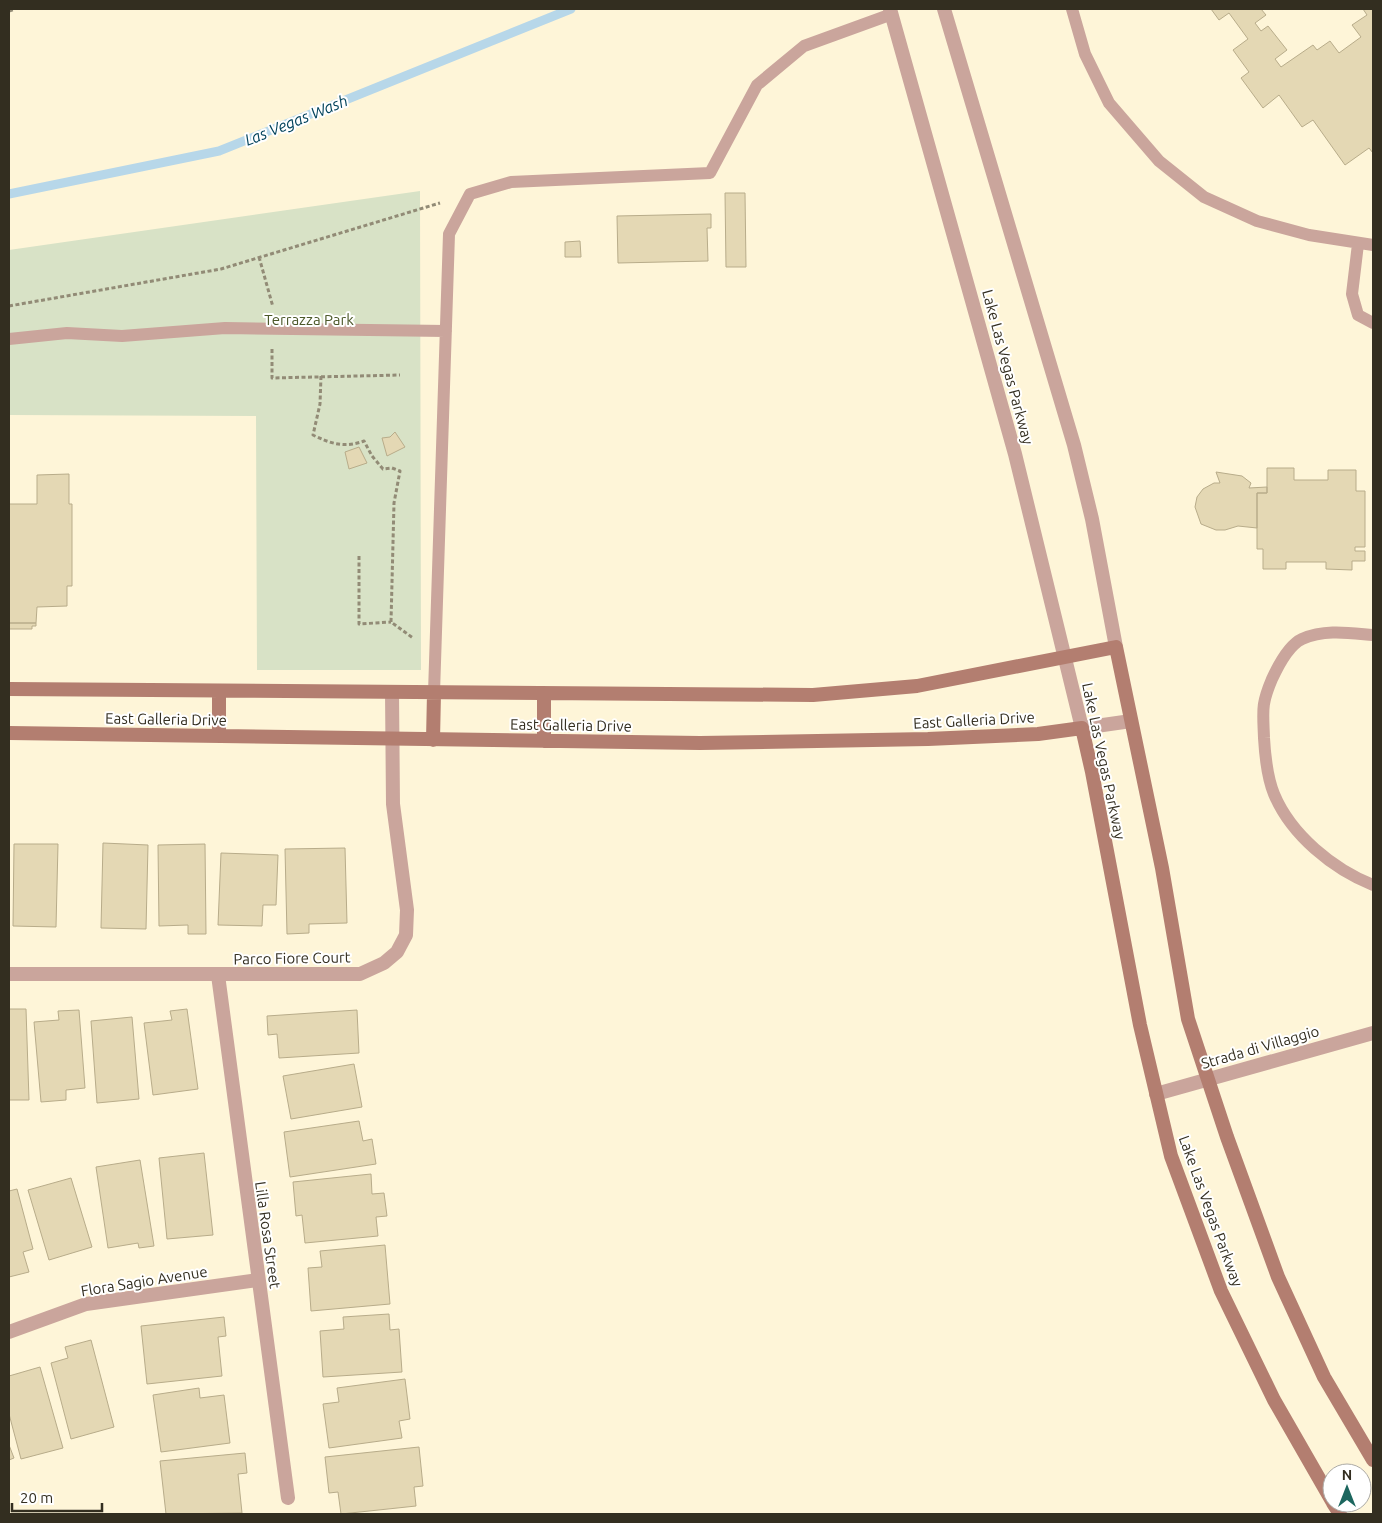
<svg xmlns="http://www.w3.org/2000/svg" width="1382" height="1523" font-family="Ubuntu,sans-serif">
<rect width="100%" height="100%" fill="#fef5d8"/>
<!-- green -->
<path fill="#d8e2c6" d="M420,191l1,479h-164l-1,-254 -247,-1v-165z"/>
<g fill="none" stroke-linecap="round" stroke-linejoin="round">
<!-- stream -->
<path stroke="#b7d7e9" stroke-width="9" d="M9,194l210,-43 352,-142"/>
</g>
<!-- building -->
<path fill="#e4d8b4" stroke="#b8ac8a" d="M1211,9h50l5,6 -11,8 6,8 7,-5 19,24 -12,9 6,8 32,-22 4,5 13,-9 9,12 22,-16 -9,-12 15,-10 -4,-6h10v144l-4,-5 -24,17 -32,-45 -11,7 -23,-32 -16,13 -22,-30 8,-6 -16,-22 15,-11 -19,-26 -10,7z
M725,193h20l1,74h-20z
M711,214v14h-4l1,33 -90,2 -1,-47z
M580,241l1,16h-16v-15z
M395,432l10,15 -18,9 -5,-18 8,-1z
M359,447l8,16 -18,6 -4,-17z
M1267,468h27v12h34v-10h28v21h9v56h-10v4h10v10h-13v9l-26,-1v-7h-40v7h-23v-20h-6v-56h10z
M1216,472l26,4 9,7 -2,5 18,-1v6h-10v35l-19,-2 -13,4h-9l-15,-6 -6,-17 2,-10 6,-8 11,-6h6z
M69,474v30h3v82h-5v20l-30,1 -1,16h-27v-119h28v-29z
M9,623h27v3h-4v3h-23z
M103,843l45,2 -2,84 -45,-1z
M14,844h44l-2,83 -43,-1z
M205,844l1,90h-18v-9l-29,1 -1,-81z
M345,848l2,75 -38,1v9l-22,1 -2,-85z
M221,853l57,2 -2,50h-13l-1,21 -44,-1z
M9,1009h17l3,91h-20z
M187,1009l11,80 -45,6 -9,-72 28,-3 -2,-9z
M79,1010l6,78 -19,2v10l-25,2 -7,-80 25,-2 -1,-9z
M357,1010l2,43 -80,5 -2,-24 -9,1 -1,-19z
M132,1017l7,82 -42,4 -6,-82z
M354,1064l8,43 -71,12 -8,-43z
M359,1121l4,20 9,-2 4,25 -86,13 -6,-45z
M204,1153l9,82 -46,4 -8,-81z
M140,1160l14,86 -15,2 -1,-5 -30,5 -12,-81z
M371,1174l1,20 12,-1 3,23 -11,1 2,19 -73,7 -3,-28 -6,1 -3,-34z
M71,1178l21,69 -43,13 -21,-70z
M17,1189l16,60 -10,3 6,20 -20,5v-86z
M385,1245l5,59 -79,7 -3,-43 14,-1 -2,-16z
M389,1314l1,16 9,-1 3,43 -79,5 -3,-46 24,-2 -1,-12z
M224,1317l2,19 -8,1 4,39 -75,8 -6,-58z
M91,1340l23,87 -43,12 -20,-76 17,-5 -3,-11z
M40,1367l23,81 -42,11 -12,-45v-38z
M405,1379l5,40 -11,2 3,17 -73,10 -6,-44 16,-2 -2,-14z
M199,1388l1,10 24,-3 6,48 -69,9 -8,-57z
M9,1445l5,13 -5,2z
M419,1447l4,39 -9,1 2,19 -75,8 -3,-22 -9,1 -4,-36z
M245,1453l2,20 -9,1 4,39 -76,1 -6,-53z"/>
<g fill="none" stroke-linecap="round" stroke-linejoin="round">
<!-- path -->
<path stroke="#928b76" stroke-width="3" stroke-dasharray="4 2.5" stroke-linecap="butt" d="M9,11l6,-2
M259,257l14,50
M9,306l212,-37 219,-66
M272,349v29l128,-3
M321,376l-1,28 -7,31c18,9 32,13 51,6l8,15 11,13 9,-1 8,3 -6,32 -3,119 22,16
M359,556v68l32,-2"/>
<!-- service -->
<path stroke="#caa59c" stroke-width="12" d="M1072,9l13,45 24,49 50,58 45,36 53,24 52,14 64,10
M1358,244l-6,50 6,21 15,8
M9,339l58,-6 55,3 103,-8 221,3
M1373,635c-24,-2 -48,-6 -71,4 -13,6 -24,27 -30,40 -11,26 -9,31 -8,59 1,17 3,39 10,56 17,41 59,75 99,91
M434,693l15,-459 21,-40 41,-12 199,-9 47,-88 47,-39 88,-32"/>
<!-- minor -->
<path stroke="#caa59c" stroke-width="14" d="M9,974h351l24,-11 13,-11 9,-17 1,-25 -14,-106 -1,-112
M218,975l70,523
M1156,1094l217,-61
M9,1332l77,-28 172,-24"/>
<!-- tertiary -->
<path stroke="#caa59c" stroke-width="14" d="M890,9l125,445 67,274 49,-7
M944,9l130,436 18,74 24,128"/>
<!-- secondary -->
<path stroke="#b37e70" stroke-width="14" d="M9,689l804,6 104,-9 199,-39 46,221 26,151 39,118 51,140 46,100 49,83
M9,733l691,10 228,-4 110,-5 44,-6 10,44 48,253 31,131 50,135 53,109 58,101
M219,736v-45
M433,740l1,-47
M544,741v-48
M1333,1503l7,11"/>
</g>
<g text-anchor="middle" dominant-baseline="central" stroke-width="4" stroke-linejoin="round" paint-order="stroke">
<!-- park labels -->
<g font-size="15" fill="#4c592a" stroke="#fff">
<text x="309" y="319">Terrazza Park</text>
</g>
<!-- street labels -->
<g font-size="15" fill="#332e20" stroke="#fff">
<text transform="translate(1008 367) rotate(75)">Lake Las Vegas Parkway</text>
<text transform="translate(166 719) rotate(1)">East Galleria Drive</text>
<text transform="translate(974 720) rotate(-3)">East Galleria Drive</text>
<text transform="translate(571 725) rotate(1)">East Galleria Drive</text>
<text transform="translate(1104 761) rotate(78)">Lake Las Vegas Parkway</text>
<text transform="translate(292 958) rotate(-1)">Parco Fiore Court</text>
<text transform="translate(1260 1047) rotate(-16)">Strada di Villaggio</text>
<text transform="translate(1211 1211) rotate(70)">Lake Las Vegas Parkway</text>
<text transform="translate(268 1235) rotate(82)">Lilla Rosa Street</text>
<text transform="translate(144 1281) rotate(-9)">Flora Sagio Avenue</text>
</g>
<!-- water labels -->
<g font-size="16" font-style="italic" fill="#01425b" stroke="#fff">
<text transform="translate(296 120) rotate(-22)">Las Vegas Wash</text>
</g>
</g>
<!-- border -->
<rect width="1382" height="1523" fill="none" stroke="#332e20" stroke-width="20"/>
<!-- north arrow -->
<g transform="translate(1347 1488)"><circle r="24" fill="#ffffff" stroke="#adaba6"/>
<path d="M0-4L9 19L0 12L-9 19Z" fill="#1c665e"/>
<text y="-8" font-size="14" font-weight="bold" text-anchor="middle" fill="#332e20">N</text>
</g>
<!-- scale -->
<path d="M12 1503v8h90v-8" fill="none" stroke="#332e20" stroke-width="2.5"/>
<text x="20" y="1503" font-size="15" fill="#332e20" stroke="#ffffff" stroke-width="4" paint-order="stroke">20 m</text>
</svg>
